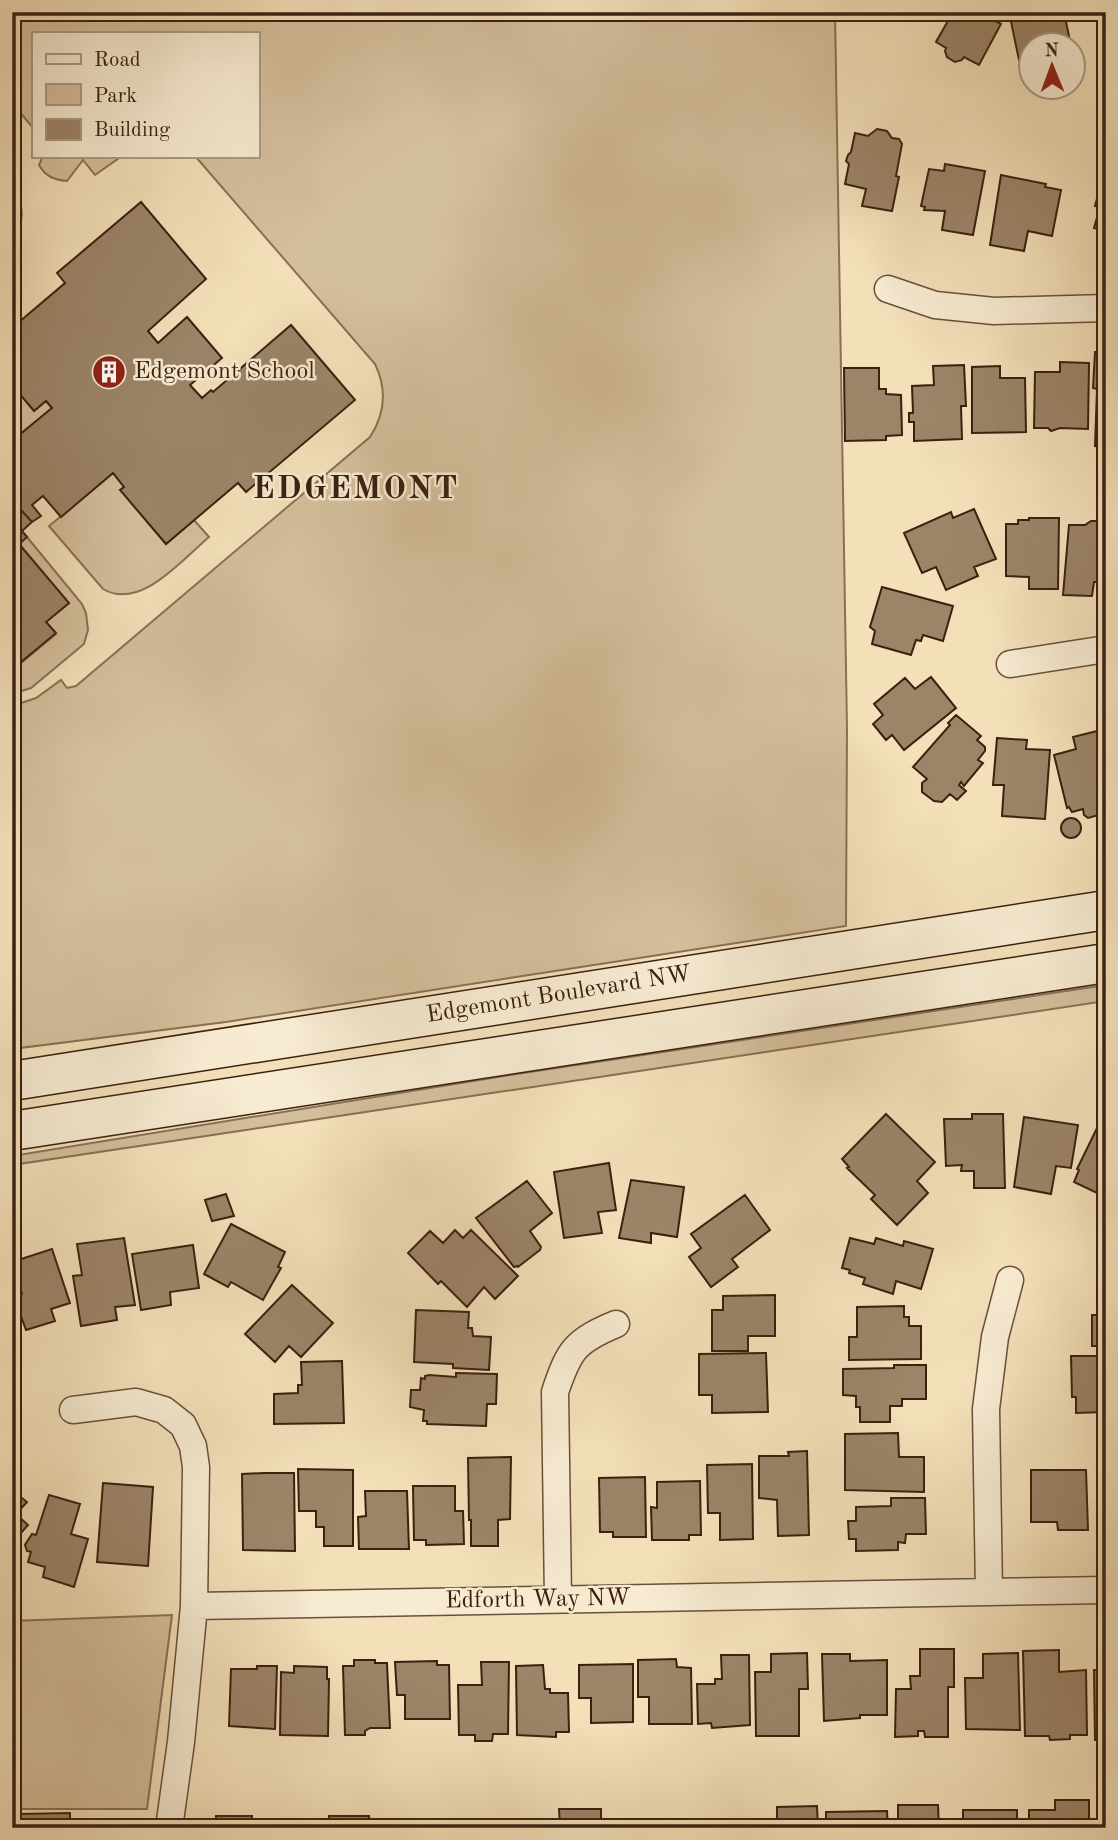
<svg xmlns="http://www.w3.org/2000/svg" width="1118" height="1840" font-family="'Old Standard TT',serif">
<rect width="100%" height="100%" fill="#f3e0b9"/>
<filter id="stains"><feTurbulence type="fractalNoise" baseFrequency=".00286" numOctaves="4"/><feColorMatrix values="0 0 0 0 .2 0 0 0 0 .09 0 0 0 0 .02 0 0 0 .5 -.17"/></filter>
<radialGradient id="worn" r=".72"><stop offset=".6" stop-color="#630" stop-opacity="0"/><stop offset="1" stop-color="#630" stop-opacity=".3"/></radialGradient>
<!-- green -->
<path fill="#d4bf9c" stroke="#887056" stroke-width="2" d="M12,12h823l12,716 -1,198 -620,96 -214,27v-343l24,-8 25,-18 6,8 9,-2 294,-249c15,-23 17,-48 5,-73l-180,-208h62v-123h-224v95l-21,-25z
M43,156h79l-27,19 -12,-15 -16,21c-13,-1 -22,-5 -28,-16z
M12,191c14,13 12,34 0,48z
M12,385l34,16 6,7 -40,33z
M113,473l11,14 -3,3 45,54 28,-24 15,17c-27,23 -69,74 -106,52l-54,-63z
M27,537l55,67 4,9 2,17 -4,14 -53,44 -19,6v-40l9,9 35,-29 -10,-12 23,-19 -50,-59z
M1106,985v16l-1094,164v-9l498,-81z
M172,1615l-25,194h-135v-188z"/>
<!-- building -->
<path fill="#9b8468" stroke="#3b2010" stroke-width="2" d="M953,12h37l2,1 -2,5 11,6 -22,41 -15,-8 -2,3 -7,2 -8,-5 -2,-6 1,-3 -10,-6z
M1009,12h55l7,34h-41v12l-11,2z
M877,129l10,2 5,7 7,1 3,5 -6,32 3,1 -7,34 -30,-5 4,-17 -21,-5 4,-20 -3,-3 2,-6 3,-3 4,-19 13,3z
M945,164l40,7 -12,64 -31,-5 3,-19 -21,-1 1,-3 -4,-1 8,-37 15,2z
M1001,175l45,9 -1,3 16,3 -9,46 -24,-5 -4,20 -34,-6z
M1101,184l5,1v46l-12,-3 6,-21 -5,-1z
M141,202l65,77 -58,52 10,12 29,-26 35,41 -32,27 12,13 9,-8 2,2 78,-67 64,75 -109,92 -8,-9 -72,61 -46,-54 4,-3 -11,-14 -52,44 -18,-21 -11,9 9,11 -9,6 -20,-22v-59l40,-33 -6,-7 -12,10 -22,-26v-57l53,-45 -8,-10z
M1095,352l11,1v94l-11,-1 2,-57 -4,-1z
M1060,362l29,1 -1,66 -28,-1 -9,3 -3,-3h-14l1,-56h25z
M964,365l2,41h-5l1,33 -48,2v-19h-5v-9h4l-1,-27 22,-1 -1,-19z
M1000,366v12h25l1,54 -54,1v-66z
M844,368h35v21h7v5l15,1 1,40 -16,1v4l-41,1z
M12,500l20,22 -10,9 5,6 -8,7 50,59 -23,19 10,11 -36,30 -8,-9z
M974,509l22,50 -22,8 4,9 -32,14 -10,-23 -14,6 -18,-40 47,-21 2,6z
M1029,518h30l-1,71h-29v-12l-23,-1v-52h12v-4h11z
M1091,521h9l6,6v46l-4,-1v10h-8l-2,14 -29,-1 6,-70h16z
M882,587l71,19 -10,35 -20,-6 -2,6 -5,-1 -5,15 -39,-11 3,-13 -5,-4z
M931,677l25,31 -52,42 -12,-15 -6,5 -13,-16 10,-9 -9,-11 31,-26 10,11z
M956,715l25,21 -4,4 8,7v4l-7,9 5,3 -19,23 -3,-4 -2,3 7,6 -9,9 -7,-6 -8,8 -8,-1 -12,-9v-9l5,-4 -14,-12 37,-42 -2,-2z
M1105,729l1,84 -18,5 -4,-3 -1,-6 -11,3 -3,-5 -2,1 -13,-53 22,-6 -3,-12z
M997,738l30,2 -1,9 24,1 -5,69 -43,-3 2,-31h-11z
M1061 828a10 10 0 1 1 20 0a10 10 0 1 1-20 0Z
M886,1114l49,48 -18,19 11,12 -31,32 -26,-26 4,-4 -28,-27 2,-1 -7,-8z
M972,1114h31l2,74h-31v-17h-13l1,-6 -16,1 -2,-47h28z
M1024,1117l54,8 -7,43 -15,-2 -5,28 -37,-7z
M1099,1124l7,2v55l-3,1 -6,11 -23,-11 5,-12 -2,-1z
M609,1163l7,47 -18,2 4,21 -38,5 -10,-66z
M631,1180l53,7 -7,50 -26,-4v10l-32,-5z
M527,1181l25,32 -22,18 11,16 -1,3 -22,17 -1,-1 -3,1 -38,-49z
M226,1194l8,22 -22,5 -7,-21z
M745,1195l25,35 -38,29 6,8 -27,20 -22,-30 12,-9 -10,-14z
M231,1224l54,28 -7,15 3,1 -18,32 -32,-18 -3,5 -24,-13z
M455,1230l8,8 8,-8 47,46 -23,23 -11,-12 -17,20 -26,-26 -3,3 -30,-31 22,-22 13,12z
M124,1238l11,67 -20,2 2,13 -36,6 -8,-50 9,-1 -5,-31z
M850,1238l24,6 2,-6 27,8 1,-5 29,8 -12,40 -25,-8 -3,13 -30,-10 2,-6 -16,-5 1,-3 -8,-2z
M193,1245l6,43 -29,4 1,13 -30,5 -9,-56z
M52,1249l18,54 -19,6 4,12 -29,9 -12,-33 8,-3 -10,-32z
M292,1285l41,38 -32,34 -12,-11 -14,16 -30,-28z
M775,1295v41h-27v15h-36v-41h11v-14z
M904,1306v11h5v9h12v33l-72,1v-23h8v-30z
M416,1310l53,2 -1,16h4l1,8 18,1 -2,33 -36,-2v-4l-39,-2z
M1092,1315h14v31h-14z
M766,1353l2,59 -56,1v-18h-13v-41z
M1071,1356h30v2h5v54l-30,1v-16h-4z
M342,1361l2,62 -70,1v-30l24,-1v-8h4l-1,-23z
M894,1365h32v34h-24v7h-12v16h-30v-15h-4v-11l-13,-1v-26l51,-1z
M456,1373l41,1 -1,30h-9l-1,22 -59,-2v-3h-4l1,-11 -14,-3 1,-17h9l1,-12 4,1v-3l4,-1 27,2z
M898,1433l1,24h25v35l-79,-2v-56z
M807,1451l2,84 -31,1 -1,-36 -18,-2v-42h30l-1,-4z
M511,1457l-1,62 -12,1v26h-27v-26h-2l-1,-62z
M752,1464l1,75 -33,1v-27h-12l-1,-48z
M298,1469l55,1v76h-29v-19h-8v-16h-17z
M1031,1470h55l2,60h-30l-1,-8h-26z
M264,1473h30l1,78 -52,-1 -1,-76z
M645,1477l1,60h-33v-5h-13l-1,-54z
M700,1481l1,54h-12v5h-37l-1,-33 6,1v-26z
M103,1483l50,4 -5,79 -51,-4z
M413,1486h42v25h8l1,33 -38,1v-5h-12z
M12,1490l15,12 -11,12 12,11 -16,18z
M365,1491h42l2,58h-50l-1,-32 8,-1z
M49,1495l31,9 -9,30 17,5 -14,48 -31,-10 2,-10 -17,-5 3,-10 -4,-1 -2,-6 7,-11 4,1z
M1099,1497h7v33l-7,1z
M891,1498h34l1,36h-20l-1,9 -7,-1v8l-42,1v-12h-7l-1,-18h8v-14l35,-1z
M920,1649h34v38h-6v50h-23l-1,-6h-6v5l-23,1 1,-48h15l-1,-13h10z
M1059,1650v22l27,-2 1,65h-17v4l-20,1 -1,-4h-24l-2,-85z
M807,1653l1,36h-9v47h-43l-1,-64h16v-18z
M1018,1653l2,77 -54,-1 -1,-51h18v-24z
M822,1654h28v7l37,-1v55h-27v3l-36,3z
M721,1655h28l1,70 -38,3 -1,-5 -13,1 -1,-40h18v-5h7z
M676,1659l1,8 14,1 1,56h-43v-27h-11v-37z
M354,1660h21v3h12l3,65h-20l-5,3v4h-20l-2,-69h11z
M437,1661v4h12l1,54h-45v-24h-8l-2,-33z
M481,1662h28l-1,72h-15l-1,7h-17v-6h-16l-1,-50h24z
M633,1664v58l-42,1v-25h-12v-33z
M543,1665l2,24h5v4h18l1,39h-13v5l-39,-2 -1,-69z
M257,1666h20l-2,63 -46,-3 2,-57h26z
M294,1666l33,1v12h2l-1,57 -48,-1 1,-63 13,1z
M1094,1670h12v70h-11z
M1055,1800h34v28h-60v-18h26z
M898,1805h40l1,23h-41z
M817,1806l1,22h-41v-21z
M559,1809h42v19h-41z
M963,1810h54v18h-54z
M887,1811l1,17h-62v-16z
M1100,1811h6v17h-6z
M70,1813v15h-50v-14z
M216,1816h36v12h-36z
M329,1816h40l1,12h-41z
M387,1819h47v9h-46z
M516,1820v6l27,2h-48v-7z
M464,1821h24v7h-44l20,-1z
M759,1821v7h-46v-6z
M314,1824l1,4h-43v-3z"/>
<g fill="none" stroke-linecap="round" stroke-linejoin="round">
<!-- street casing -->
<g stroke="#69503a" stroke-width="29">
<path id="street" d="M888,289l47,16 59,6 112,-3
M1010,664l96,-15
M73,1410l63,-8 28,8 19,15 10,21 3,21 -2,139
M989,1592l-3,-183 9,-72 15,-57
M558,1599l-3,-207c14,-42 20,-51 61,-68
M169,1828l12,-86 13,-136 912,-16"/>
</g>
<!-- secondary casing -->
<g stroke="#3b2010" stroke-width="41">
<path id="secondary" d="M12,1081l1094,-171
M12,1131l1094,-168"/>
</g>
<!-- street -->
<use href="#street" stroke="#f7ebd2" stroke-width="26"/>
<!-- secondary -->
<use href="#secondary" stroke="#f7ebd2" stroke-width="38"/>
</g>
<!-- icons -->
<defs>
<g id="building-disc" transform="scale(1.75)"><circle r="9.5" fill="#8f2418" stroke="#f7ebd2"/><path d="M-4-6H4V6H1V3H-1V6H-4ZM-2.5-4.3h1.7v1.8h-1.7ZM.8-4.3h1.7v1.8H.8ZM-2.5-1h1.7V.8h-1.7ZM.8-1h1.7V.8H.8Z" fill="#fff"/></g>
</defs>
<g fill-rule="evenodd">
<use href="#building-disc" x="109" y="372"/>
</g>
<g text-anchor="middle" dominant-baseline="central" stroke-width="5" stroke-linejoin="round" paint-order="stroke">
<!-- poi labels -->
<g font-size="24" fill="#3b2010" stroke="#f7ebd2" text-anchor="start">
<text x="134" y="372">Edgemont School</text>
</g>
<!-- street labels -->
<g font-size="24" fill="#3b2010" stroke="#f7ebd2">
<text transform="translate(559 995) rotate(-9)">Edgemont Boulevard NW</text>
<text transform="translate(538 1600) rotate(-1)">Edforth Way NW</text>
</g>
<!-- district labels -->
<g font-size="32" font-weight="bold" letter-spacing="2" fill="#3b2010" stroke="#f7ebd2">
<text x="356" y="490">EDGEMONT</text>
</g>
</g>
<!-- margin -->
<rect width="1118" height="1840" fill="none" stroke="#f3e0b9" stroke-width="42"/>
<rect x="14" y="14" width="1090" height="1812" fill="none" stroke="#3b2010" stroke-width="3.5"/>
<rect x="21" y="21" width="1076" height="1798" fill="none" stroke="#3b2010" stroke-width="2"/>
<!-- legend -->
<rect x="32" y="32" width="228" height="126" fill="#f7ebd2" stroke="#ac9a84" stroke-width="2"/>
<rect x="46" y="54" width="35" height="10" fill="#f7ebd2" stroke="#ac9a84" stroke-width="2"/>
<text x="94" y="66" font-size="21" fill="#3b2010">Road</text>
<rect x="46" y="84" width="35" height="21" fill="#d4bf9c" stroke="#ac9a84" stroke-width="2"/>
<text x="94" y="102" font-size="21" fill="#3b2010">Park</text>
<rect x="46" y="119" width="35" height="21" fill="#9b8468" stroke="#ac9a84" stroke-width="2"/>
<text x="94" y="136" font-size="21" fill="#3b2010">Building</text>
<!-- north arrow -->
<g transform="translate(1052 66) rotate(359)"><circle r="33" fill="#f7ebd2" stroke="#ac9a84" stroke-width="2"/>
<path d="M0-5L12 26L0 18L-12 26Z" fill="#8f2418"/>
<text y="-10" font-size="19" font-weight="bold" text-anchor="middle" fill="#3b2010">N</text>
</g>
<rect width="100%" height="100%" filter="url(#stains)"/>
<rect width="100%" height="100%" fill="url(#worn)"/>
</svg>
